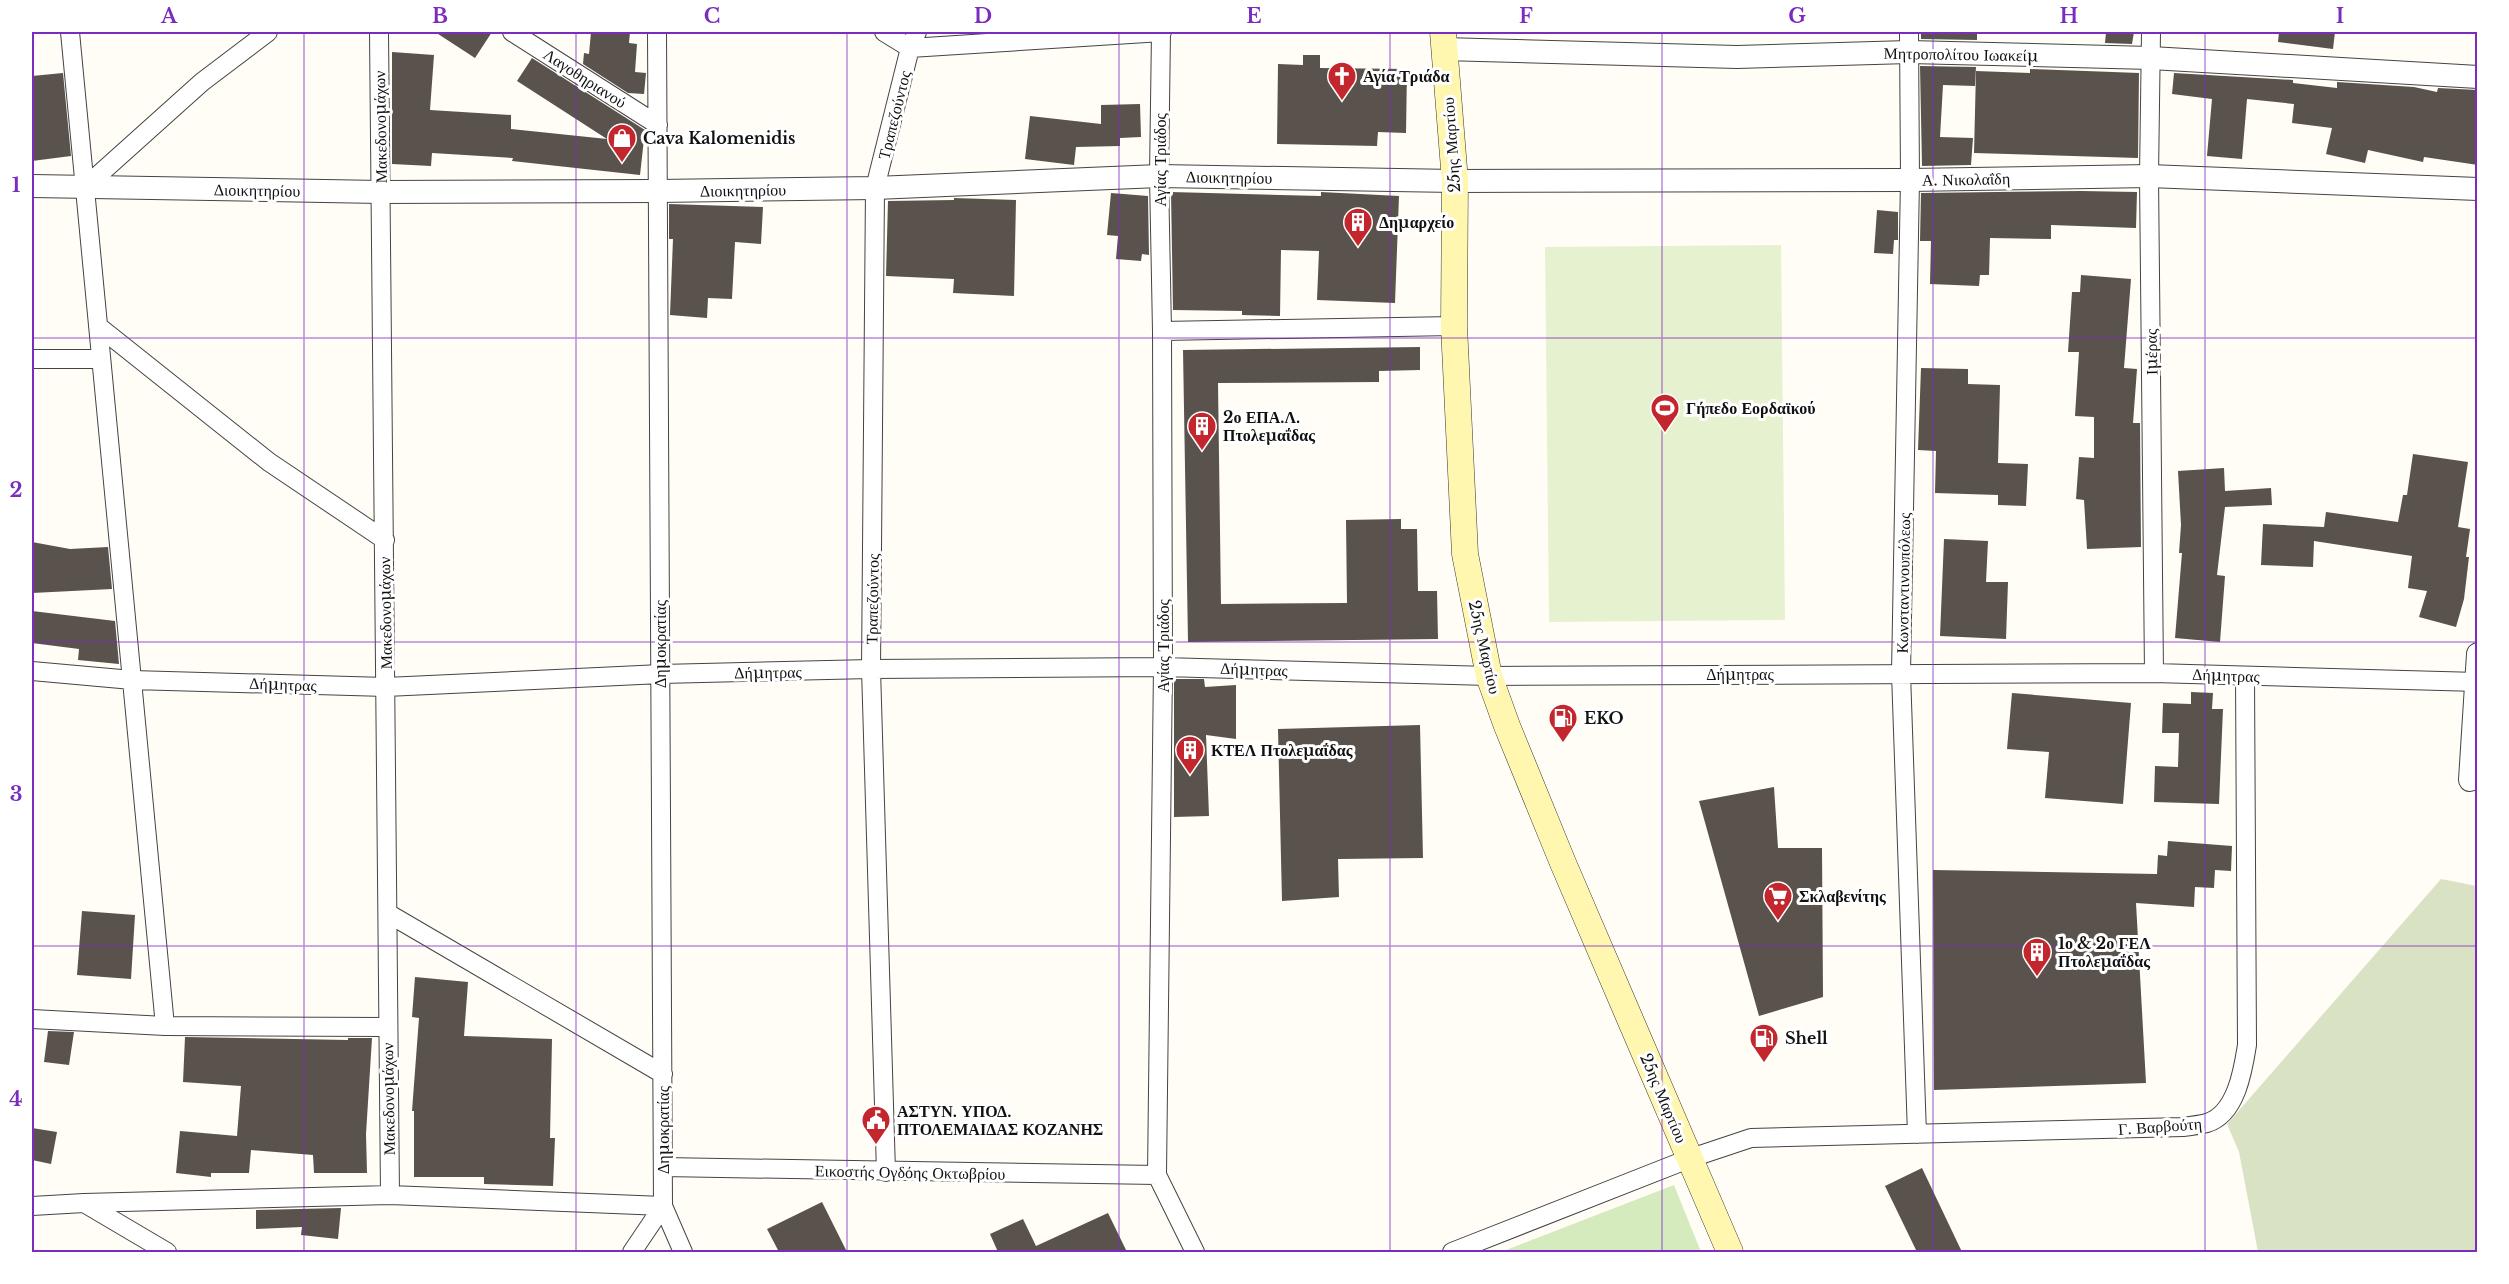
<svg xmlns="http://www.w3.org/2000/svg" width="2509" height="1284" font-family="'Libre Baskerville',serif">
<rect width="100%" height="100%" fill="#fffdf5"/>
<!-- green -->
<path fill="#d5ebbd" d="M1674,1185l27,67h-200z"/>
<!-- cemetery -->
<path fill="#d9e3c4" d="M2441,879l36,7v366h-219l-19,-100 -12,-28z"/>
<!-- pitch -->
<path fill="#e6f2cf" d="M1781,245l4,375 -236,2 -4,-375z"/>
<!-- building -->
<path fill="#5a524d" d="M435,32h57l-17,26z
M591,32h39l-1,11 8,1 -2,28 11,1 -2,21 -16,-1 -45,-29 1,-11 5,1z
M1921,32h56v8l-56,-1z
M2106,32h28l-2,12 -27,-1z
M2279,32h56l-2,17 -55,-7z
M392,52l42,3 -4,55 81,5v14l96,10 -90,-58 15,-23 113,72 -5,45 -128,-14 1,-3 -81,-5 -1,13 -39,-2z
M1303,55h17v13l87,1 -1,64 -28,-1 -1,14 -100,-2 1,-80 25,1z
M1920,66l56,1 -1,19 -32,-1 -3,52 33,1 -2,27 -49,1z
M2030,69l109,4 -1,85 -164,-5 2,-82 54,2z
M63,73l8,83 -39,5v-85z
M2174,73l119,7v3l44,5v-6l77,5 23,5 1,-4 40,2v75l-54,-8 -1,5 -55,-12 -3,13 -39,-9 6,-26 -40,-5 2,-19 -47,-5 -5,60 -35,-3 5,-57 -40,-5z
M1140,104l1,33 -21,1v8l-44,1 -2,18 -49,-6 5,-43 71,8v-19z
M2081,191l56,1 -1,36 -85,-3v14l-61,-1 -1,37h-9l-1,11 -49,-2 1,-43h-11l1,-48z
M1171,192l150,4v-4l78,4 -4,107 -78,-3 2,-49 -38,-1 -1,66 -38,-1v-4l-69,-1z
M1111,193l37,3 1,59 -7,-1 -1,7 -25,-2 2,-23 -11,-1z
M954,198l62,2 -2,96 -61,-3 1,-14 -68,-3 2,-75 66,-1z
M669,204l94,3 -2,37 -26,-2 -3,57 -24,-1 -1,20 -37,-3 3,-76h-4z
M1877,210l21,2v28h-4l-1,14 -19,-1z
M2081,275l50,4 -7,89 13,1 -4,54h7l1,124 -54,2 -3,-49 -8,-1 3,-42 15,1v-41l-19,-1 4,-64h-11l4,-60h8z
M1420,347v23l-41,1v11l-161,1 3,221 126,-1 -1,-83 55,-1v10h16l1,62h19l1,48 -250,3 -5,-292z
M1921,368l47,1v15l32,1 -2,78 30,1 -2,42 -28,-1v-10l-63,-2 1,-42 -18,-1z
M2413,454l55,8 -10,65 12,2 -4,28h3l-5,42 -8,28 -37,-10 8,-26 -19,-3 4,-32 -98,-15 -1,26 -52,-2 2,-41 61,3 2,-15 72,10 5,-27h4z
M2224,468l1,23 46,-3 1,17 -47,2 -8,68 8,1 -5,66 -45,-4 7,-85h-3l2,-28 -3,-54z
M1944,539l44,2 -2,41h22l-2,57 -66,-3z
M32,542l38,7 38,-2 4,42 -80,4z
M32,611l83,10 4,43 -41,-4 1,-11 -47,-6z
M1174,679h30l1,8 31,-2v54l-30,-4 3,81 -35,1z
M2191,692l22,1 -1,16h11l-4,95 -65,-2 1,-36 23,1 1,-34h-17l1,-30 28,1z
M2012,693l119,10 -8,101 -78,-6 4,-46 -42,-3z
M1420,725l3,133 -85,1 1,38 -57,4 -4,-172z
M1774,787l4,61h44l1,149 -64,19 -60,-215z
M2168,841l64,5 -1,25 -16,-1 -1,18 -19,-1 -1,20 -58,-4 10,180 -212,7 -1,-220 224,4 1,-19 9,1z
M82,911l53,4 -4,64 -54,-4z
M415,977l53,5 -4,54 88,3 -2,99h5l-2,48 -69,-2v-7h-70v-66h-2l7,-93 -7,-1z
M48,1031l26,1 -5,33 -25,-3z
M185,1037l163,3v-2h24l-6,96 1,39h-53l-1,-18 -62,-5 -2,23h-38v4l-35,-4 4,-42 57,5 4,-50 -58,-4z
M32,1128l25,4 -6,32 -19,-4z
M1922,1168l40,84h-45l-32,-66z
M822,1202l25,50h-68l-12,-23z
M341,1208l-3,31 -37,-4 1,-8 -46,2v-19z
M1108,1213l19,39h-129l-8,-18 33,-15 13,27z"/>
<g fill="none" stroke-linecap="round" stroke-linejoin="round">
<!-- minor casing -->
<g stroke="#444" stroke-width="20">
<path id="minor" d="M70,32l95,994
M379,32l11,1163
M512,32l146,93
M657,32l6,1174 20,46
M884,32l26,16 252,-16
M1161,32l-2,144 3,155 1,336 -6,508 38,77
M1909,32l1,148 -9,493 16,461
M2151,32l-2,144 5,497
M85,187l117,-105 66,-50
M98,326l171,136 116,78
M1162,331l292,-5
M32,359h69
M32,671l100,9 254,7 275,-13 210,-5 292,-2 326,9 665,-3 324,9
M389,914l274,160
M32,1019l133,7 222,1
M663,1167l494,8
M886,1172l-15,-503 4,-481 35,-140 7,-16
M84,1203l306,-8 273,11
M32,1206l52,-3 83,49
M632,1252l31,-46
M1452,1252l239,-94 60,-20 432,-11c8,-1 16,-2 24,-4 29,-9 36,-52 40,-78l-2,-369"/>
</g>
<!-- tertiary casing -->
<g stroke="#444" stroke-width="24">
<path id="tertiary" d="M1443,49l294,8 172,-5 242,6 327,19
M32,186l349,6 277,-1 217,-3 284,-12 296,5 455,-1 239,-4 329,13
M2470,780l8,-126"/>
</g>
<!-- secondary casing -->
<g stroke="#333" stroke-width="27">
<path id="secondary" d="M1443,32l12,149 -1,145 11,228 24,122 18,50 56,137 167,389"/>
</g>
<!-- minor -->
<use href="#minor" stroke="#fff" stroke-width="18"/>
<!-- tertiary -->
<use href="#tertiary" stroke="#fff" stroke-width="22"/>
<!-- secondary -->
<use href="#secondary" stroke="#fff6b0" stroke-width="26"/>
</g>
<!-- grid -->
<path fill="none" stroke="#7b2cbf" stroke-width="1.5" stroke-opacity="0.55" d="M304,32v1220M576,32v1220M847,32v1220M1119,32v1220M1390,32v1220M1662,32v1220M1933,32v1220M2205,32v1220M32,338h2446M32,642h2446M32,946h2446"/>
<!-- icons -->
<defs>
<g id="church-pin" transform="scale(1.5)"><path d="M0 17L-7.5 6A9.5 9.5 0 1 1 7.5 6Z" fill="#c4262e" stroke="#fff"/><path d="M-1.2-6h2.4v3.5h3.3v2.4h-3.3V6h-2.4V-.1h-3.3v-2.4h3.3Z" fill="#fff"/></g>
<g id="shop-pin" transform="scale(1.5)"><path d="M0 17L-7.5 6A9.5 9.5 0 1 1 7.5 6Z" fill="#c4262e" stroke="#fff"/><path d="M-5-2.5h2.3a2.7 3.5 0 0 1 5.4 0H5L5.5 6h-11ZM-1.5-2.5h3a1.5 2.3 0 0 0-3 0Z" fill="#fff"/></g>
<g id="building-pin" transform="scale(1.5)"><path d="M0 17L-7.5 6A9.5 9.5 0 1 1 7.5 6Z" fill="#c4262e" stroke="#fff"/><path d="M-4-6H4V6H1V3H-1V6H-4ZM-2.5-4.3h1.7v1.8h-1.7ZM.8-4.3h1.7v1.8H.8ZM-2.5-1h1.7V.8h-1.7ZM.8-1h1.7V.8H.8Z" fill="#fff"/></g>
<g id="stadium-pin" transform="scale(1.5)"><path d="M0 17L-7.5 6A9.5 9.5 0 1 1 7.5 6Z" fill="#c4262e" stroke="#fff"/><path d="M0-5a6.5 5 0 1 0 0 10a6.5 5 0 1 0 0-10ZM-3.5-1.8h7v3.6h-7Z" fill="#fff"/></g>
<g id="fuel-pin" transform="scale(1.5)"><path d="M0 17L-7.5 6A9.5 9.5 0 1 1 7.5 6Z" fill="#c4262e" stroke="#fff"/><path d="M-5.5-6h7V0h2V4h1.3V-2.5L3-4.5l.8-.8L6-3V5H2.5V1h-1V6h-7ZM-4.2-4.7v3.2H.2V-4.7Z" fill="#fff"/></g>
<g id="supermarket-pin" transform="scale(1.5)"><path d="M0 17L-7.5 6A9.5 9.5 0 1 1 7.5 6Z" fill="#c4262e" stroke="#fff"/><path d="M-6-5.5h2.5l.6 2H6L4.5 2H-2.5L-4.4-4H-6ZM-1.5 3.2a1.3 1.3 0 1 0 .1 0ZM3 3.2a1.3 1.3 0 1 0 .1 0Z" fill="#fff"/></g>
<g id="civic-pin" transform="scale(1.5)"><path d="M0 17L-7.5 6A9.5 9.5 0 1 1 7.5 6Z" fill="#c4262e" stroke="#fff"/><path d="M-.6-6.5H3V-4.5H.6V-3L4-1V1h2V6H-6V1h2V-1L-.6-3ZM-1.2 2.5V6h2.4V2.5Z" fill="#fff"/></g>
</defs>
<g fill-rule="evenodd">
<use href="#church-pin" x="1342" y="76"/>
<use href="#shop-pin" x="622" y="138"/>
<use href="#building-pin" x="1358" y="222"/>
<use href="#stadium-pin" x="1665" y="408"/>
<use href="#building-pin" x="1202" y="426"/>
<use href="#fuel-pin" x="1563" y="718"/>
<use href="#building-pin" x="1190" y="750"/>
<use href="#supermarket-pin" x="1778" y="896"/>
<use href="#building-pin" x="2037" y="952"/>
<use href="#fuel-pin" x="1764" y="1038"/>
<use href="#civic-pin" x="876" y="1120"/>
</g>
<g text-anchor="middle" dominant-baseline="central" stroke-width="6" stroke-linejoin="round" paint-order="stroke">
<!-- street labels -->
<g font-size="16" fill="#111" stroke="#fff">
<text transform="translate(1961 54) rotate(1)">Μητροπολίτου Ιωακείμ</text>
<text transform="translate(585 78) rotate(33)">Λαγοθηριανού</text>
<text transform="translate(894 115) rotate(-76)">Τραπεζούντος</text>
<text transform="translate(380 127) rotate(-91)">Μακεδονομάχων</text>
<text transform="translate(1451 145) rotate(-94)">25ης Μαρτίου</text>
<text transform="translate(1160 160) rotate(-90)">Αγίας Τριάδος</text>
<text transform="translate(1229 177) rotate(1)">Διοικητηρίου</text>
<text transform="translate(1966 179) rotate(-1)">Α. Νικολαΐδη</text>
<text transform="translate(257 190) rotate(1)">Διοικητηρίου</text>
<text transform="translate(743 190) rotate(-1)">Διοικητηρίου</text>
<text transform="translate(2151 352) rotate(-91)">Ιμέρας</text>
<text transform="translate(1903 583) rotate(-89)">Κωνσταντινουπόλεως</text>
<text transform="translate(872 599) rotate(-89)">Τραπεζούντος</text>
<text transform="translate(385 613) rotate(-91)">Μακεδονομάχων</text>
<text transform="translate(660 644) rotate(-90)">Δημοκρατίας</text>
<text transform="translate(1163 646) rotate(-90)">Αγίας Τριάδος</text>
<text transform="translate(1485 647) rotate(77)">25ης Μαρτίου</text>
<text transform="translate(1254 669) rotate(2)">Δήμητρας</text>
<text transform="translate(768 672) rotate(-1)">Δήμητρας</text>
<text x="1740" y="674">Δήμητρας</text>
<text transform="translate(2226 675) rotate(2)">Δήμητρας</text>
<text transform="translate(283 684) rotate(2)">Δήμητρας</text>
<text transform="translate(1664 1098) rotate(67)">25ης Μαρτίου</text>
<text transform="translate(388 1099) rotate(-91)">Μακεδονομάχων</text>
<text transform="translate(2160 1126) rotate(-4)">Γ. Βαρβούτη</text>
<text transform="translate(663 1130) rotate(-90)">Δημοκρατίας</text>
<text transform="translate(910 1172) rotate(1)">Εικοστής Ογδόης Οκτωβρίου</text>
</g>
<!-- poi labels -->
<g font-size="16" font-weight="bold" fill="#111" stroke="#fff" text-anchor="start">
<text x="1363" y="76">Αγία Τριάδα</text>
<text x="643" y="138">Cava Kalomenidis</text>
<text x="1379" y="222">Δημαρχείο</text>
<text x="1686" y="408">Γήπεδο Εορδαϊκού</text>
<text x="1223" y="417">2ο ΕΠΑ.Λ.<tspan x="1223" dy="18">Πτολεμαΐδας</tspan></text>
<text x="1584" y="718">EKO</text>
<text x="1211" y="750">ΚΤΕΛ Πτολεμαΐδας</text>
<text x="1799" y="896">Σκλαβενίτης</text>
<text x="2058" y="943">1ο &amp; 2ο ΓΕΛ<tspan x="2058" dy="18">Πτολεμαΐδας</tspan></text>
<text x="1785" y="1038">Shell</text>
<text x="897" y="1111">ΑΣΤΥΝ. ΥΠΟΔ.<tspan x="897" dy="18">ΠΤΟΛΕΜΑΙΔΑΣ ΚΟΖΑΝΗΣ</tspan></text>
</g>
</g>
<!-- border -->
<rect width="2509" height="1284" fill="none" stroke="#ffffff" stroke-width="66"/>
<rect x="33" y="33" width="2443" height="1218" fill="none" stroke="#7b2cbf" stroke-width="2"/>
<g font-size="20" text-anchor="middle" font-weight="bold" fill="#7b2cbf">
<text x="169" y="23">A</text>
<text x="440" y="23">B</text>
<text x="712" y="23">C</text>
<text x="983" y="23">D</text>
<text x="1254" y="23">E</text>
<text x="1526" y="23">F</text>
<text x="1797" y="23">G</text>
<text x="2069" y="23">H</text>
<text x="2340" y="23">I</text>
<text x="16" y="192">1</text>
<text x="16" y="497">2</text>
<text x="16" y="801">3</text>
<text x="16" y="1106">4</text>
</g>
</svg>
